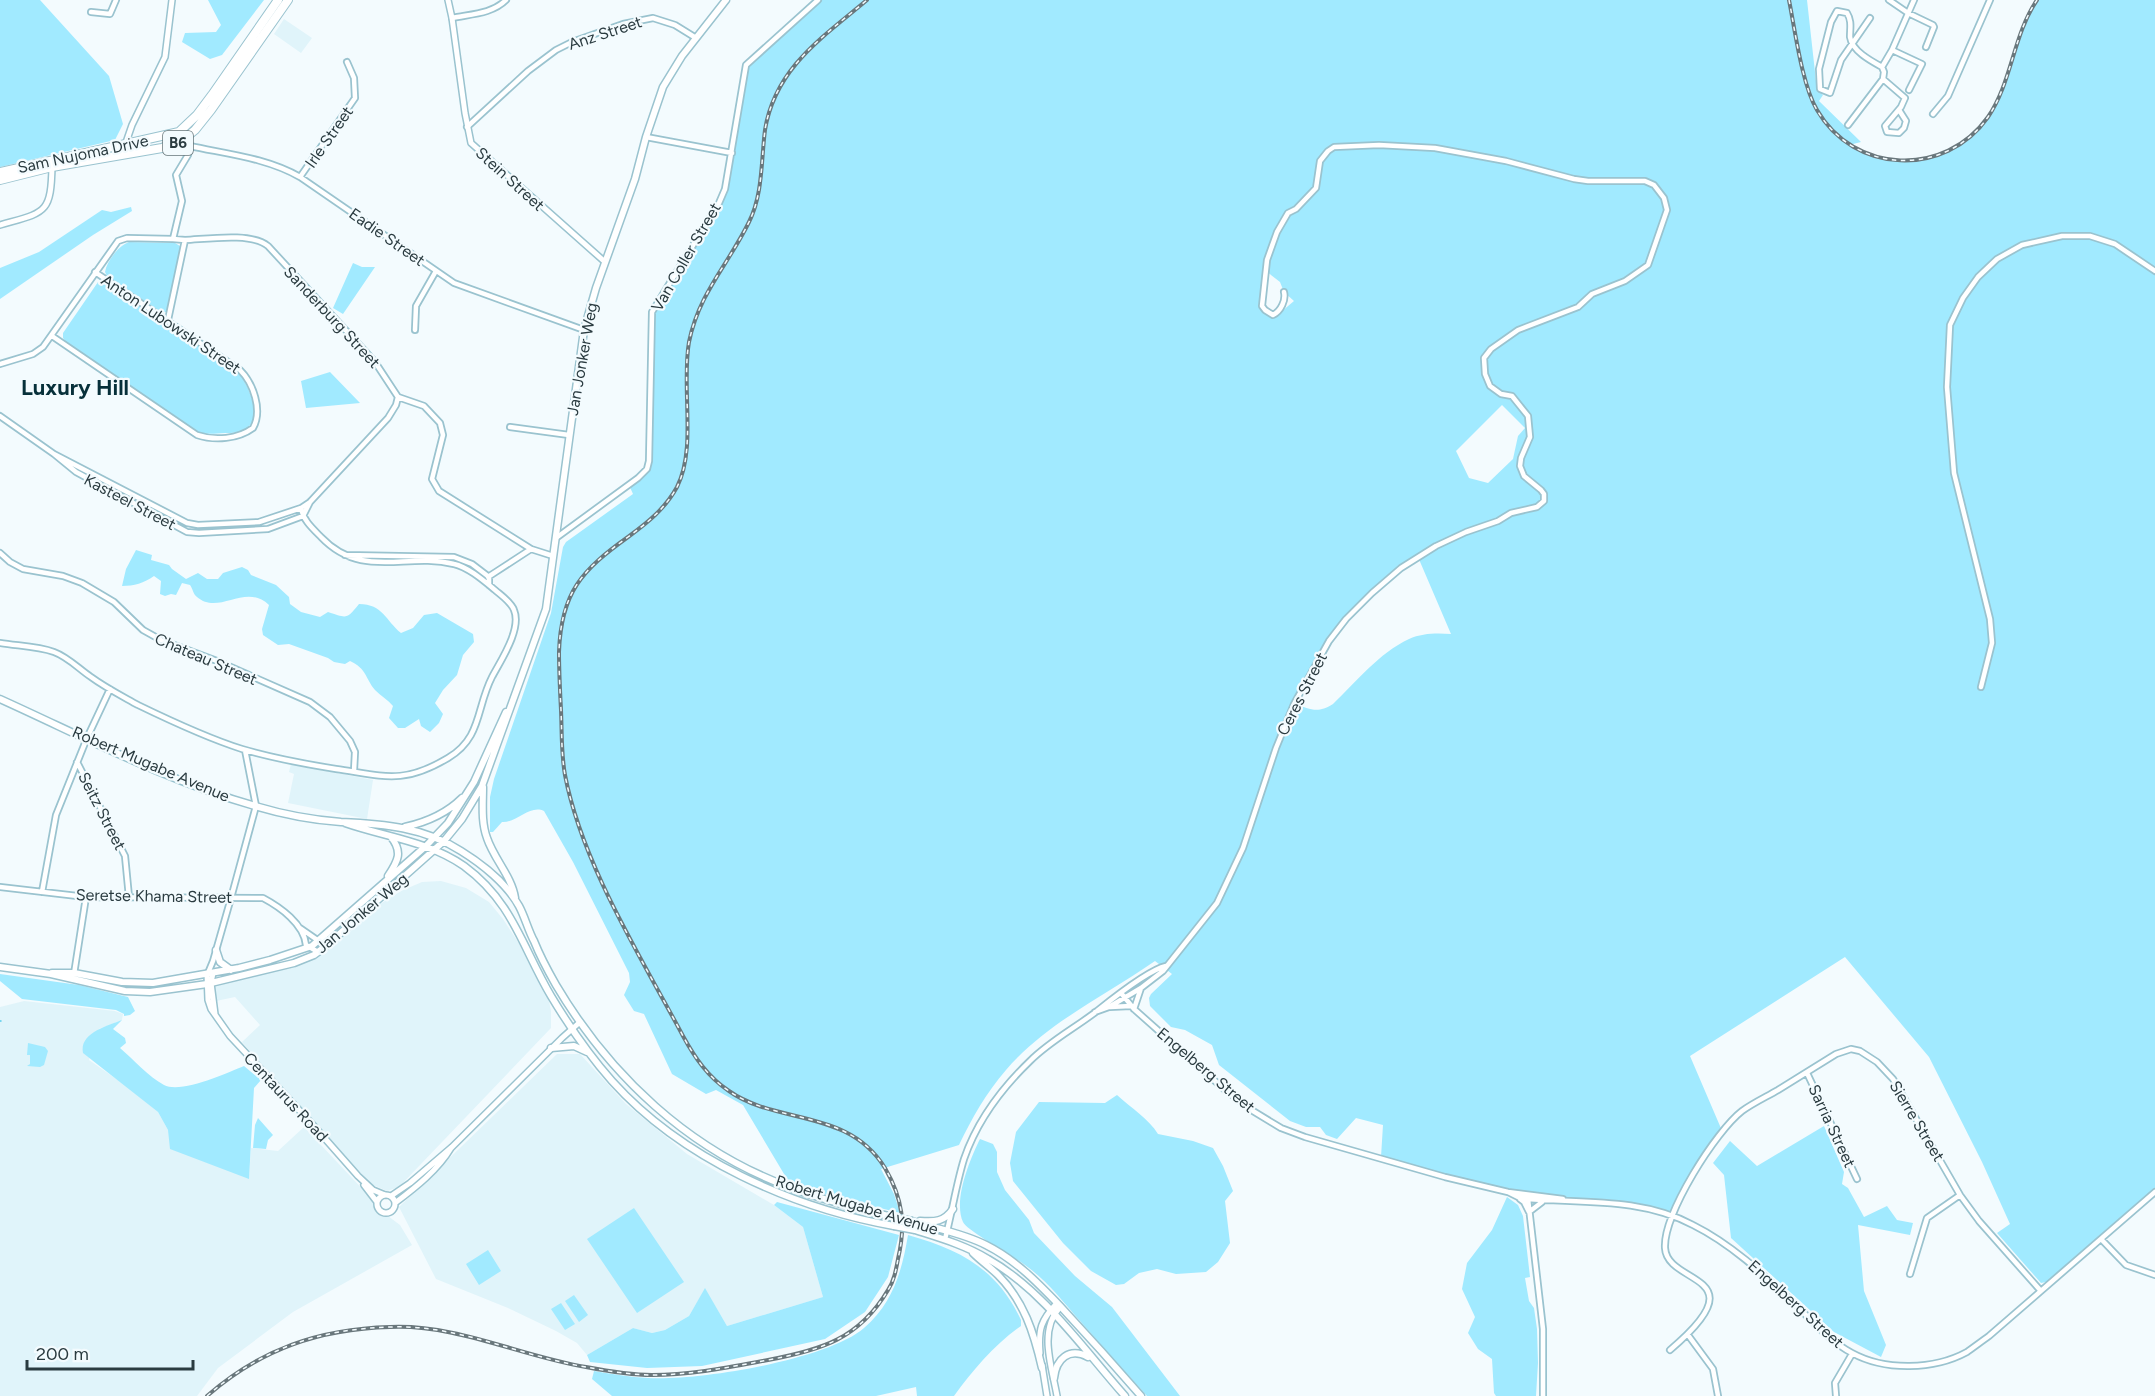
<svg xmlns="http://www.w3.org/2000/svg" width="2155" height="1396" font-family="Figtree,sans-serif">
<rect width="100%" height="100%" fill="#f3fbfe"/>
<!-- built -->
<path fill="#e0f4fa" d="M284,19l28,19 -11,15 -27,-19z
M291,764l82,16 -6,39 -79,-16 6,-29 -5,-2z
M441,881l25,7 23,14 14,17 17,26 29,56 2,10v17l-152,159 -12,4 -14,-6 -35,-35 -96,-108 18,-17 -25,-28 -19,4 -2,-12 3,-4 6,-2 77,-20 48,-33 29,-24 24,-15 21,-9z
M24,1001l91,10 8,3 -1,6 -23,9 -10,31 36,25 33,27 10,18 81,48 2,-30 27,3 26,-24 66,70 4,9 9,10h5l12,9 12,20 -119,67 -75,56 -21,28h-197v-389z
M557,1054h23l46,50 61,50 87,51 29,22 20,70 -96,29 -22,-37 -16,27 -24,14 -13,3 -19,-5 -46,27 -10,-12 -21,-12 -48,-23 -72,-29 -37,-72z"/>
<!-- green -->
<path fill="#a1eaff" fill-rule="evenodd" d="M0,0h40l69,76 14,48 -8,16 -115,27z
M208,0h56l-42,55 -12,4 -28,-17 3,-9 31,-1 5,-7z
M818,0h989l10,90 6,5 -4,6 42,41 -12,3c14,5 28,13 43,15 43,7 87,-20 105,-58 16,-34 20,-71 40,-102h118v1192l-104,89 -10,2 -44,-50 13,-9 -28,-62 -53,-105 -84,-100 -155,99 33,77 -32,46 -19,37 -37,-9 -69,-7 -58,-8 -127,-35 2,-32 -27,-7 -19,21 -11,-4 -6,-8h-14l-16,-6 -71,-56 -7,-20 -27,-15 -14,-3 -21,-21 -1,-8 2,-4 21,-20 -17,-13c-50,35 -109,62 -149,109 -20,23 -34,48 -47,75l-78,24 13,25 6,19 -80,-20 -33,-14 -44,-74 -27,-15 -10,4 -34,-20 -28,-60 -10,-3 -10,-16 6,-13 -1,-9 -56,-111 -29,-51c-14,-7 -27,12 -42,11l-9,10h-3v-35l4,-18 57,-166 12,-66 3,-5 67,-48 -4,-9 18,-16 5,-157 66,-109 7,-14 21,-124zM1266,271l14,11 4,10 10,9 -19,16 -8,-2 -7,-10 2,-3zM1502,405l23,23 -7,8 -5,23 -25,24 -19,-5 -13,-27zM1418,557l33,77c-14,-1 -29,-1 -42,5 -30,14 -53,43 -76,65 -16,10 -22,5 -39,0l46,-78 61,-58z
M131,207l1,4 -39,24 -93,64v-31l39,-16 63,-42 9,2z
M129,242l46,1 5,3 1,5 -12,56 -3,5h-5l-54,-36 -2,-4c2,-11 13,-26 24,-30z
M353,263l9,4h13l-32,47 -10,-6z
M98,282h5l135,90c10,12 25,44 9,56 -6,5 -15,5 -22,5 -13,1 -22,2 -33,-3l-126,-88 -3,-4v-5z
M330,372l30,31 -54,5 -5,-27z
M136,550l16,5 -1,5 18,5 3,4 14,10 12,-6 9,6h11l5,-6 19,-6 6,3 3,5 25,10 13,12 1,7 11,8 19,5 8,-5c19,6 18,8 31,-8 24,0 27,17 42,29l12,-5 11,-13 13,-2 36,21 1,8 -11,13 -6,20 -14,15 -8,13 8,11 -4,9 -9,9 -9,-6 -2,-7 -14,9h-7l-9,-10 4,-12c-5,-6 -12,-10 -18,-16 -10,-12 -8,-21 -25,-29l-5,3 -11,-2 -6,-4 -39,-14 -11,1 -15,-10 -1,-6 7,-24c-24,-23 -50,11 -72,-8 -4,-3 -4,-8 -7,-12l-8,-2 -6,12 -5,-1 -6,2 -5,-2 1,-13 -7,-5c-10,7 -20,10 -32,10l4,-17z
M0,974l79,11 49,12 7,14 -5,4 -6,1v-2l-8,-4 -94,-11 -22,-18z
M122,1020l-9,9 12,9 1,5 -6,5c13,11 29,29 44,37 17,9 63,-12 80,-19l17,14 -7,8 -5,91 -79,-30 -2,-19 -10,-18 -75,-59c-4,-20 24,-27 39,-33z
M28,1043l17,4 3,4 -4,14 -4,2 -13,-1 3,-2v-9h-3z
M1117,1095c14,13 32,24 41,39l35,7 20,7 10,18 10,25 -8,10 5,42 -12,19 -12,10 -30,2 -19,-5 -18,4 -15,11 -8,1 -25,-14 -28,-28 -50,-62 -3,-18 6,-31 23,-30 66,1z
M258,1118l15,17 -5,5 -2,9 -13,-1 2,-23z
M1824,1126l20,46 -2,12 6,4 16,29 23,-11 10,14 16,3 -3,12 -52,-10 6,66 22,54 -5,12 -47,-25 -103,-94 -7,-63 -11,-12 17,-22 27,25z
M980,1139l13,5 4,8v20l8,18 24,30 5,13 41,43 37,31 68,89h-33c-23,-25 -45,-50 -67,-75 -16,-18 -31,-38 -51,-53 -12,-10 -62,-37 -66,-46 -10,-22 7,-63 17,-83z
M1507,1197l11,8 5,11 7,61 -5,1 4,23 5,7 3,21 1,34 -2,33h-40l-2,-3 -2,-34 -14,-10 -10,-16 7,-16 -13,-28 5,-26 25,-33z
M777,1202l122,33 -11,42 -23,35 -40,27 -123,27 -55,2 -57,-6 -3,-7 46,-27 19,5 13,-3 24,-14 16,-28 22,38 96,-29 -20,-70 -29,-22z
M634,1208l50,74 -47,31 -50,-74z
M908,1235c53,15 89,34 113,85v6c-26,18 -48,44 -67,70h-37l-1,-9 -40,9h-264l-20,-17 2,-8c18,3 36,6 54,7 50,3 179,-18 216,-50 29,-25 38,-57 44,-93z
M488,1250l13,21 -22,14 -13,-21z
M574,1295l14,20 -9,7 -14,-21z
M561,1303l14,21 -10,6 -14,-21z"/>
<g fill="none" stroke-linecap="round" stroke-linejoin="round">
<!-- stream -->
<path stroke="#56ccea" stroke-width="1.5" d="M0,1021h1"/>
<!-- minor casing -->
<g stroke="#9ac3cf" stroke-width="8">
<path id="minor" d="M1889,0l19,13 25,12 1,2 -8,20
M91,12l19,2 6,-14
M452,18c19,-4 40,-4 54,-18
M1870,18l-29,42 -11,33 -10,-4 -1,-20 12,-47 6,-11 10,2c5,8 3,15 3,24 2,14 21,24 32,30
M1892,50l30,14 -13,26
M1882,67l10,-17 22,-50
M1883,79l22,19 -4,9 -16,19 2,6 12,1 5,-5 2,-7 -7,-11
M1933,114l15,-18 42,-96
M1848,125l35,-46 1,-7 -2,-5
M467,127l61,-56 28,-21 16,-8 51,-18 30,-6 22,7 21,13
M646,137l86,16
M190,146c37,8 77,12 110,31l154,106 130,47
M300,177l55,-79 -1,-20 -7,-16
M185,240c22,-1 66,-8 83,6l107,116 23,35 26,9 16,17 3,12 -11,44 7,12 92,58 22,7
M168,320l17,-80 -12,-1 9,-38 -6,-26 12,-20 2,-10
M415,330l1,-24 20,-35
M52,336l145,99c18,6 41,4 56,-7 10,-18 0,-45 -13,-58l-145,-98
M0,364l33,-10 10,-7 75,-106 9,-3 46,1
M0,416l54,38 22,18 111,60 12,1 69,-4 35,-13 7,-14
M510,427l59,8
M54,454l133,69 11,2 61,-3 42,-14 9,-6 78,-84 8,-13 2,-8
M556,538l82,-60 9,-9 2,-8 3,-149 67,-109 6,-14 21,-124 72,-65
M0,553l10,9 13,7 40,7 19,7 32,19 29,28 18,10 56,21 93,41 20,15 20,24 5,11 -1,19
M345,555l109,2 18,7 17,13v8
M488,577l43,-28
M0,643c18,3 37,3 54,9 14,5 25,17 37,25 15,11 31,19 47,28 33,16 69,33 104,44 30,9 63,15 94,20 48,7 67,16 112,-11 34,-20 28,-50 44,-81 9,-17 30,-48 22,-67 -3,-8 -12,-14 -19,-20 -11,-9 -27,-23 -41,-26 -49,-12 -92,16 -133,-27 -9,-9 -18,-17 -20,-29
M1981,687l11,-44 -2,-24 -36,-146 -7,-86 3,-62 13,-27 15,-21 19,-18 25,-14 40,-9h28l25,8 40,27
M77,762l48,94 4,41
M0,887l86,10 177,1c17,9 41,26 43,47l12,7
M42,892l14,-77 31,-77 23,-49
M300,928l26,18
M208,973l5,-12 18,-63 25,-92 -11,-56
M74,974l12,-77
M1121,993l13,16 90,80 29,22 28,17 24,9 140,40 63,15 55,7
M1110,1007l21,-1
M1134,1009l7,-21
M1095,1012l14,-5 32,-19 22,-17 54,-68 26,-55 33,-100 18,-44 35,-63 17,-22 26,-26 29,-25 35,-22 30,-14 32,-11 13,-8 26,-6 7,-6v-7l-3,-4 -17,-14 -4,-10 1,-8 9,-21 -2,-21 -16,-20 -11,-2 -11,-8 -5,-12 -1,-16 7,-9 27,-19 60,-23 14,-13 33,-13 23,-16 19,-55 -3,-12 -10,-13 -9,-4h-57l-14,-2 -68,-18 -71,-13 -56,-3 -45,2 -6,4 -8,10 -4,27 -20,21 -8,4 -11,19 -10,28 -5,46 3,4 8,5c8,-4 13,-15 11,-23
M1807,1073l50,106
M1508,1192l10,5 10,2c56,4 114,-1 165,26 40,20 72,51 104,81 17,17 34,36 55,47 33,18 82,17 115,-1 7,-5 15,-11 22,-16l166,-144
M1520,1199l4,3 5,10 13,-10
M1528,1199l15,130v67
M945,1239c7,-26 11,-54 19,-80 13,-38 38,-71 66,-98 20,-20 45,-33 67,-50 15,-12 51,-41 69,-45
M2101,1239l25,26 29,10
M1910,1274l17,-56 33,-23
M1688,1335l25,34 5,27
M1670,1350c91,-77 -3,-64 -5,-102 -2,-34 51,-117 77,-137 11,-8 24,-14 36,-21 19,-12 39,-24 58,-36l15,-5 9,2 17,11 16,17 67,116 19,26 61,69
M1836,1396l-1,-13 17,-29"/>
</g>
<!-- tertiary casing -->
<g stroke="#9ac3cf" stroke-width="8">
<path id="tertiary" d="M448,0l4,18 13,95 6,30 134,119
M122,154l10,-29 33,-68 7,-57
M0,225c45,-13 51,-10 52,-59
M213,973l-2,10 4,31
M207,974l1,26 3,9 19,27 83,89 45,51 15,14 12,5
M364,1185l13,17
M377 1204a9 9 0 1 1 18 0a9 9 0 1 1-18 0Z
M391,1196l19,-13 42,-36 110,-109 18,-16
M395,1203c20,-15 43,-33 56,-55
M1040,1353c-2,-24 1,-33 17,-50
M1042,1365l5,31
M1057,1396c-5,-29 -19,-65 3,-89"/>
</g>
<!-- secondary casing -->
<g stroke="#9ac3cf" stroke-width="9">
<path id="secondary" d="M0,699c84,38 167,82 255,107 27,8 58,14 86,16 42,2 83,5 120,29 21,13 46,33 58,55 6,11 9,24 15,35 6,15 14,30 22,44 54,91 133,165 233,202 34,13 69,22 104,30
M483,787c0,17 -2,35 4,51 7,21 25,39 28,60
M345,823c40,14 83,18 119,43 49,36 58,81 87,130 18,30 38,59 61,85 70,78 181,127 282,145
M405,827c22,-5 41,-13 57,-29
M388,876c10,-15 15,-24 3,-39
M216,950l4,12 11,8
M0,967l51,7 74,17 25,1 57,-8 87,-21 20,-8 12,-9 118,-105 18,-22 20,-33 64,-177 38,-279 12,-42 39,-109 11,-42 17,-50 19,-31 44,-56
M52,973h22l48,9 31,1 86,-15 31,-8 42,-14 114,-100 22,-23 26,-41 32,-70
M551,1048l23,-2 13,6
M912,1221c25,8 51,12 74,24 30,15 52,38 75,62 27,29 54,59 80,89
M920,1221c15,1 24,1 33,-12
M915,1230c25,8 50,15 73,29 55,31 96,91 137,137
M973,1253c8,8 17,14 25,22 26,26 36,58 44,93
M1054,1378c2,-19 15,-31 34,-21"/>
</g>
<!-- trunk casing -->
<g stroke="#9ac3cf" stroke-width="10">
<path id="trunk" d="M0,172l179,-40 18,-17 15,-20 66,-95
M0,180l52,-13 110,-19 22,-9 11,-9 16,-20 77,-110"/>
</g>
<!-- minor -->
<use href="#minor" stroke="#fff" stroke-width="4.5"/>
<!-- tertiary -->
<use href="#tertiary" stroke="#fff" stroke-width="5"/>
<!-- secondary -->
<use href="#secondary" stroke="#fff" stroke-width="6"/>
<!-- trunk -->
<use href="#trunk" stroke="#fff" stroke-width="8"/>
<!-- rail casing -->
<g stroke="#69777c" stroke-width="4">
<path id="rail" d="M1789,0c6,30 13,85 28,110 37,64 128,68 171,7 24,-35 25,-82 49,-117
M207,1396c54,-47 112,-67 183,-69 67,-3 130,29 196,40 21,4 45,8 66,8 39,0 78,-8 116,-15 53,-10 91,-21 120,-70 6,-9 8,-20 10,-31 8,-34 5,-60 -13,-91 -37,-60 -108,-43 -156,-77 -21,-14 -34,-33 -46,-55 -42,-79 -101,-172 -118,-261 -4,-22 -3,-43 -4,-65 -1,-19 -2,-39 -2,-58 2,-60 23,-82 69,-115 19,-14 37,-28 49,-50 20,-39 4,-100 12,-145 10,-49 39,-77 60,-120 14,-28 12,-61 16,-92 10,-62 58,-93 102,-130"/>
</g>
<!-- rail -->
<use href="#rail" stroke="#f3fbfe" stroke-width="1.5" stroke-dasharray="4.5" stroke-linecap="butt"/>
<!-- secondary-bridge casing -->
<g stroke="#9ac3cf" stroke-width="9" stroke-linecap="butt">
<path id="secondary-bridge" d="M893,1217l19,4
M894,1226l21,4"/>
</g>
<!-- secondary-bridge -->
<use href="#secondary-bridge" stroke="#fff" stroke-width="6"/>
</g>
<g text-anchor="middle" dominant-baseline="central" stroke-width="4.5" stroke-linejoin="round" paint-order="stroke">
<!-- shield labels -->
<rect fill="#f3fbfe" stroke="#667579" stroke-width="1.5" x="163" y="131" width="30" height="24" rx="4.5"/>
<g font-size="15" font-weight="bold" fill="#2a3b40">
<text x="178" y="143">B6</text>
</g>
<!-- street labels -->
<g font-size="16" fill="#2a3b40" stroke="#f3fbfe">
<text transform="translate(605 33) rotate(-18)">Anz Street</text>
<text transform="translate(329 137) rotate(-55)">Irle Street</text>
<text transform="translate(83 154) rotate(-12)">Sam Nujoma Drive</text>
<text transform="translate(510 179) rotate(42)">Stein Street</text>
<text transform="translate(387 237) rotate(35)">Eadie Street</text>
<text transform="translate(686 257) rotate(-60)">Van Coller Street</text>
<text transform="translate(332 317) rotate(47)">Sanderburg Street</text>
<text transform="translate(171 324) rotate(34)">Anton Lubowski Street</text>
<text transform="translate(582 359) rotate(-80)">Jan Jonker Weg</text>
<text transform="translate(130 502) rotate(28)">Kasteel Street</text>
<text transform="translate(206 659) rotate(23)">Chateau Street</text>
<text transform="translate(1302 694) rotate(-63)">Ceres Street</text>
<text transform="translate(151 764) rotate(23)">Robert Mugabe Avenue</text>
<text transform="translate(102 811) rotate(63)">Seitz Street</text>
<text transform="translate(154 896) rotate(1)">Seretse Khama Street</text>
<text transform="translate(362 913) rotate(-40)">Jan Jonker Weg</text>
<text transform="translate(1206 1070) rotate(40)">Engelberg Street</text>
<text transform="translate(286 1097) rotate(47)">Centaurus Road</text>
<text transform="translate(1917 1121) rotate(59)">Sierre Street</text>
<text transform="translate(1832 1126) rotate(65)">Sarria Street</text>
<text transform="translate(857 1205) rotate(17)">Robert Mugabe Avenue</text>
<text transform="translate(1796 1304) rotate(42)">Engelberg Street</text>
</g>
<!-- district labels -->
<g font-size="22" font-weight="bold" fill="#07303a" stroke="#f3fbfe">
<text x="75" y="387">Luxury Hill</text>
</g>
</g>
<!-- scale -->
<path d="M27 1360v9h166v-9" fill="none" stroke="#2a3b40" stroke-width="3"/>
<text x="36" y="1360" font-size="18" fill="#2a3b40" stroke="#f3fbfe" stroke-width="4.5" paint-order="stroke">200 m</text>
</svg>
